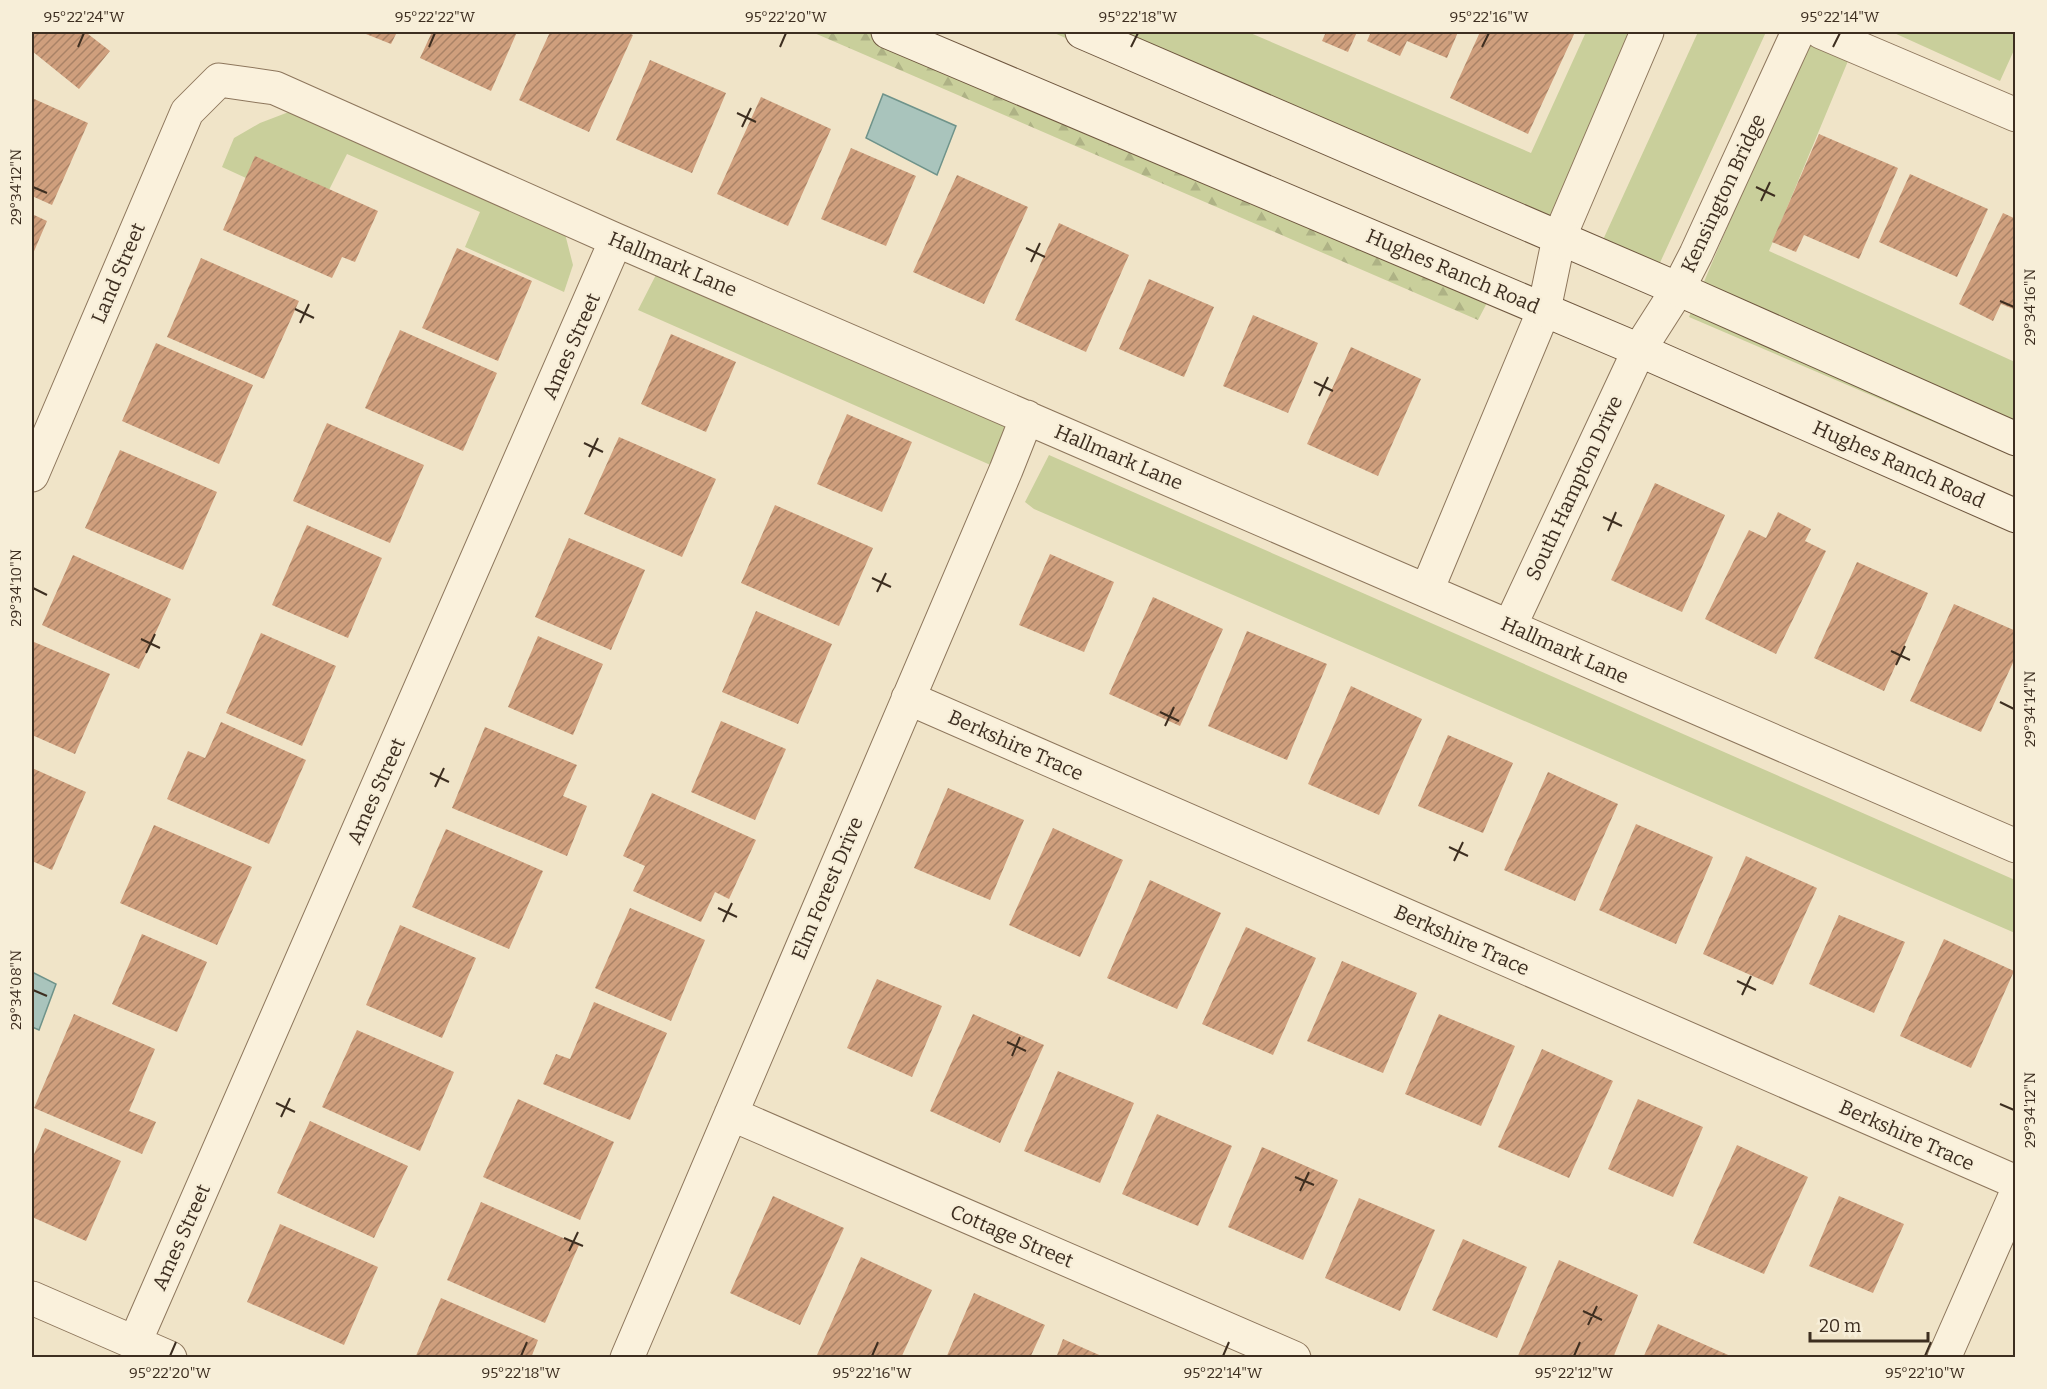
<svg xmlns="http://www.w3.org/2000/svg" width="2047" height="1389" font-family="Bitter,serif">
<defs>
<pattern id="forest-firs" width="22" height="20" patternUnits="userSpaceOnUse" patternTransform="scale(1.5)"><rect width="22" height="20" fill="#c9cf9b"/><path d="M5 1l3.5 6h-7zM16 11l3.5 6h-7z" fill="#aeb285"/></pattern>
<pattern id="building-hatch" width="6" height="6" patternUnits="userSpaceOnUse" patternTransform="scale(1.5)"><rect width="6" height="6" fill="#cf9f7d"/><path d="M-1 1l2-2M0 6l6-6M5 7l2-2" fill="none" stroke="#a98266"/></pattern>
</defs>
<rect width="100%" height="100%" fill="#f0e4c8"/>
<!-- green -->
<path fill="#c9cf9b" d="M1052,32h196l283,121 55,-121h47l-92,216z
M1698,32h68l-108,235 -56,-25z
M1892,32h123v16l-15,33z
M1806,42l42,19 -79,190 246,111v95l-326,-140z
M294,110l270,120 9,35 -9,27 -99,-45 15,-35 -133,-58 -18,36 -83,-12 -24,-11 12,-29 26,-15z
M660,267l352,158 -17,42 -357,-157z
M1049,455l966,425v53l-981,-424 -9,-7z"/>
<!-- forest -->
<path fill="url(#forest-firs)" d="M812,32h115l572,248 -21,40z"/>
<!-- water -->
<path fill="#a9c4bc" stroke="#6f938a" stroke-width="1.5" d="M883,94l73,32 -19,49 -71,-37z
M32,972l24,12 -17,46 -7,-3z"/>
<!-- building -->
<path fill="url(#building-hatch)" d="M32,32h58l-2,2 22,17 -31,38 -47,-38z
M361,32h36l-6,12z
M432,32h85l-26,59 -71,-33z
M550,32h76l7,3 -44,97 -70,-32z
M1326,32h31l-9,20 -26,-11z
M1371,32h87l-11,26 -40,-17 -7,15 -33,-15z
M1480,32h95l-47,102 -78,-36z
M650,60l76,33 -34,80 -76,-33z
M761,97l70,32 -43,97 -71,-32z
M32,98l56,25 -36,82 -20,-9z
M1819,134l79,34 -39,91 -55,-24 -8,17 -24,-10z
M851,148l65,28 -30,70 -65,-27z
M255,156l123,55 -23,51 -13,-5 -10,21 -109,-48z
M1910,174l78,35 -31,68 -78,-35z
M957,175l71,32 -44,97 -71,-32z
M2003,213l13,6v91l-15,-6 -8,17 -34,-17z
M32,214l15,7 -15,35z
M1059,223l70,32 -43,97 -71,-32z
M457,248l75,33 -34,80 -76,-33z
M201,258l98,43 -35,78 -97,-42z
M1149,279l65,28 -30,70 -65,-28z
M1253,315l65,28 -30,70 -65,-27z
M400,330l97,43 -34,78 -98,-43z
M671,334l65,28 -30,70 -65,-28z
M156,343l97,42 -34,79 -97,-43z
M1351,347l70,32 -43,97 -71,-32z
M847,414l65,28 -30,70 -65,-28z
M327,423l97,42 -34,78 -97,-42z
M619,437l97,42 -34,78 -98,-43z
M120,450l97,42 -34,78 -98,-42z
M1655,483l70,32 -43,97 -71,-32z
M775,505l98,43 -34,78 -98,-43z
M1778,512l33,17 -6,12 21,10 -50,103 -71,-35 44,-89 17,8z
M307,525l75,33 -34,80 -76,-33z
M569,538l76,32 -34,80 -76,-33z
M1050,554l64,28 -30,70 -65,-27z
M73,555l98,44 -32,70 -97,-44z
M1857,562l71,31 -44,98 -70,-33z
M1153,597l70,32 -43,97 -71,-32z
M1954,604l62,27v25l-35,76 -71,-31z
M756,611l76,33 -34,80 -76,-32z
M1247,631l80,33 -40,96 -79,-34z
M261,633l75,33 -34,80 -76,-33z
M538,636l65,28 -30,71 -65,-28z
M34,642l76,32 -35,80 -43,-19v-88z
M1351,686l71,33 -43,96 -71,-31z
M721,721l65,28 -31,71 -64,-28z
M221,722l85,38 -37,84 -102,-45 21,-48 17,7z
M485,727l92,38 -14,31 24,10 -20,50 -115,-48z
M1448,735l65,28 -30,70 -65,-27z
M32,768l54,24 -34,78 -20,-9z
M1548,772l70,32 -43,97 -71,-31z
M948,788l76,32 -34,80 -76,-32z
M652,793l104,47 -27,59 -14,-7 -14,30 -68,-31 12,-25 -22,-10z
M1636,824l77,33 -37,87 -77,-34z
M154,825l98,42 -35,78 -97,-42z
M1053,828l70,32 -43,97 -71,-32z
M446,829l97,42 -34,78 -97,-42z
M1746,856l71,32 -44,97 -70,-31z
M1150,880l71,33 -44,96 -70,-31z
M630,908l75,32 -34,81 -76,-33z
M1839,915l66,27 -31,71 -65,-29z
M400,925l76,33 -34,80 -76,-33z
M1246,927l70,31 -43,97 -71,-31z
M142,934l65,28 -30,70 -65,-28z
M1944,939l70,32 -43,97 -71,-32z
M1342,961l75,32 -34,80 -76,-32z
M877,979l65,27 -30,71 -65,-29z
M594,1002l73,31 -37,87 -87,-36 13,-30 14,5z
M74,1014l81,35 -26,62 27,11 -14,32 -108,-46z
M973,1014l71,31 -44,98 -70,-32z
M1439,1014l76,32 -34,80 -76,-32z
M357,1030l97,42 -34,79 -98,-44z
M1542,1049l71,32 -44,97 -71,-31z
M1058,1071l76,32 -34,80 -76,-32z
M518,1099l96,43 -34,78 -97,-43z
M1638,1099l65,28 -30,70 -65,-28z
M1157,1114l75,32 -34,80 -76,-32z
M310,1121l98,45 -34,72 -97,-45z
M45,1128l76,33 -35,80 -54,-24v-58z
M1737,1145l71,32 -44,97 -71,-31z
M1262,1147l76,33 -35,80 -75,-33z
M773,1196l71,32 -44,97 -70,-32z
M1839,1196l65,28 -31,69 -64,-27z
M1359,1198l76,32 -35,81 -75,-33z
M481,1202l98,43 -34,78 -98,-43z
M280,1224l98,43 -34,78 -97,-43z
M1463,1239l64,28 -30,71 -65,-28z
M861,1257l71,33 -31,68h-77l-7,-3z
M1559,1260l79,35 -25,63h-96z
M974,1293l71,32 -15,33h-84z
M441,1298l97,42 -7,18h-116z
M1658,1324l77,34h-92z
M1063,1339l43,19h-50z"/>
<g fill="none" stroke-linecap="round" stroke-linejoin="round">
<!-- street casing -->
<g stroke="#8d765c" stroke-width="35">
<path id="street" d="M1821,32l195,83
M32,475l155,-363 32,-32 56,8 341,152 1400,606
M1427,590l117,-280 15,-72 88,-206
M1510,626l129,-276 39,-61 18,-35 102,-222
M908,698l1108,484
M731,1114l563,244
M32,1298l138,60
M135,1342l481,-1102
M627,1358l379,-888 21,-53
M1944,1358l72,-164"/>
</g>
<!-- secondary casing -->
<g stroke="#6f573f" stroke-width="35">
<path id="secondary" d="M888,32l751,318 377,166
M1082,32l596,257 338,150"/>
</g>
<!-- street -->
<use href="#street" stroke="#faf1dc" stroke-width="33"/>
<!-- secondary -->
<use href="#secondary" stroke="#faf1dc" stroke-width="33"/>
</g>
<!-- ticks -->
<path fill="none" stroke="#3d2e20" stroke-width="2" d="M78,47l6,-14M429,47l6,-14M780,47l6,-14M1131,47l7,-14M1482,47l7,-14M1833,47l7,-14M737,113l19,9M742,127l9,-19M33,187l14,6M1756,187l19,9M1761,201l9,-19M1026,248l19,9M1031,262l9,-19M2000,301l14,6M295,309l19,9M300,323l9,-19M1314,382l19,9M1319,396l9,-19M584,443l19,9M589,457l9,-19M1603,517l19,9M1608,531l8,-19M872,578l19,9M33,588l14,7M877,592l9,-19M141,639l19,9M1891,651l19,9M146,653l9,-19M1896,665l9,-19M2000,702l14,7M1160,712l19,9M1165,726l9,-19M430,773l19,9M435,787l9,-19M1449,847l19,9M1454,861l9,-19M718,908l19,9M723,922l9,-19M1737,981l19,9M33,990l14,6M1742,995l9,-19M1007,1042l19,9M1012,1056l8,-19M276,1103l19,9M2000,1104l14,6M281,1117l9,-19M1295,1177l19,8M1300,1191l9,-19M564,1238l19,8M569,1251l9,-19M1583,1311l19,9M1588,1325l9,-19M170,1356l6,-14M521,1356l6,-14M872,1356l6,-14M1223,1356l6,-14M1574,1356l6,-14M1925,1356l6,-14"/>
<g text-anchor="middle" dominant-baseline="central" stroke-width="4.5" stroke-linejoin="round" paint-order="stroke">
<!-- street labels -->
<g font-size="20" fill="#3d2e20" stroke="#f7eed8">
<text transform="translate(1723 193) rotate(-65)">Kensington Bridge</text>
<text transform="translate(673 264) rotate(23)">Hallmark Lane</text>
<text transform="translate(1453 271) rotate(23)">Hughes Ranch Road</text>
<text transform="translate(118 273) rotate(-67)">Land Street</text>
<text transform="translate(571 346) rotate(-66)">Ames Street</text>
<text transform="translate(1119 457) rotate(23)">Hallmark Lane</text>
<text transform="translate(1899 464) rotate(24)">Hughes Ranch Road</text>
<text transform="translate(1574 488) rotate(-65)">South Hampton Drive</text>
<text transform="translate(1565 650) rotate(24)">Hallmark Lane</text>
<text transform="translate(1016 745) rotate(24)">Berkshire Trace</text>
<text transform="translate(376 791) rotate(-66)">Ames Street</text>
<text transform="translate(827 888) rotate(-67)">Elm Forest Drive</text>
<text transform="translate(1462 940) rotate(24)">Berkshire Trace</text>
<text transform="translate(1907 1135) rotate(24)">Berkshire Trace</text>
<text transform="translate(1012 1236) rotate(23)">Cottage Street</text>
<text transform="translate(181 1237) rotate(-66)">Ames Street</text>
</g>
</g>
<!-- border -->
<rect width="2047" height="1389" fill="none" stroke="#f7eed8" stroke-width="66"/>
<!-- scale -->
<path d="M1810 1332v9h118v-9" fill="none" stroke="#3d2e20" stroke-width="3"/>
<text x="1819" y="1332" font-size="18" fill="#3d2e20" stroke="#f7eed8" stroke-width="4.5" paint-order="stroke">20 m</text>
<rect x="33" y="33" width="1981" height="1323" fill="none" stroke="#3d2e20" stroke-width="2"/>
<g font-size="15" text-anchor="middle" fill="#3d2e20">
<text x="84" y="22">95°22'24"W</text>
<text x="435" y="22">95°22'22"W</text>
<text x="786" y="22">95°22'20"W</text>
<text x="1138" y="22">95°22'18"W</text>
<text x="1489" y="22">95°22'16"W</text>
<text x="1840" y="22">95°22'14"W</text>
<text transform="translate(16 187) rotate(-90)" y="5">29°34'12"N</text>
<text transform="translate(2030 307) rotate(-90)" y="5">29°34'16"N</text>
<text transform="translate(16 588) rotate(-90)" y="5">29°34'10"N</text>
<text transform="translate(2030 709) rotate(-90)" y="5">29°34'14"N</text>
<text transform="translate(16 990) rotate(-90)" y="5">29°34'08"N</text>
<text transform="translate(2030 1110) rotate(-90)" y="5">29°34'12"N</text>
<text x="170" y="1378">95°22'20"W</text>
<text x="521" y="1378">95°22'18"W</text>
<text x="872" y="1378">95°22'16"W</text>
<text x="1223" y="1378">95°22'14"W</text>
<text x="1574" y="1378">95°22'12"W</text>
<text x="1925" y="1378">95°22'10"W</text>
</g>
</svg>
